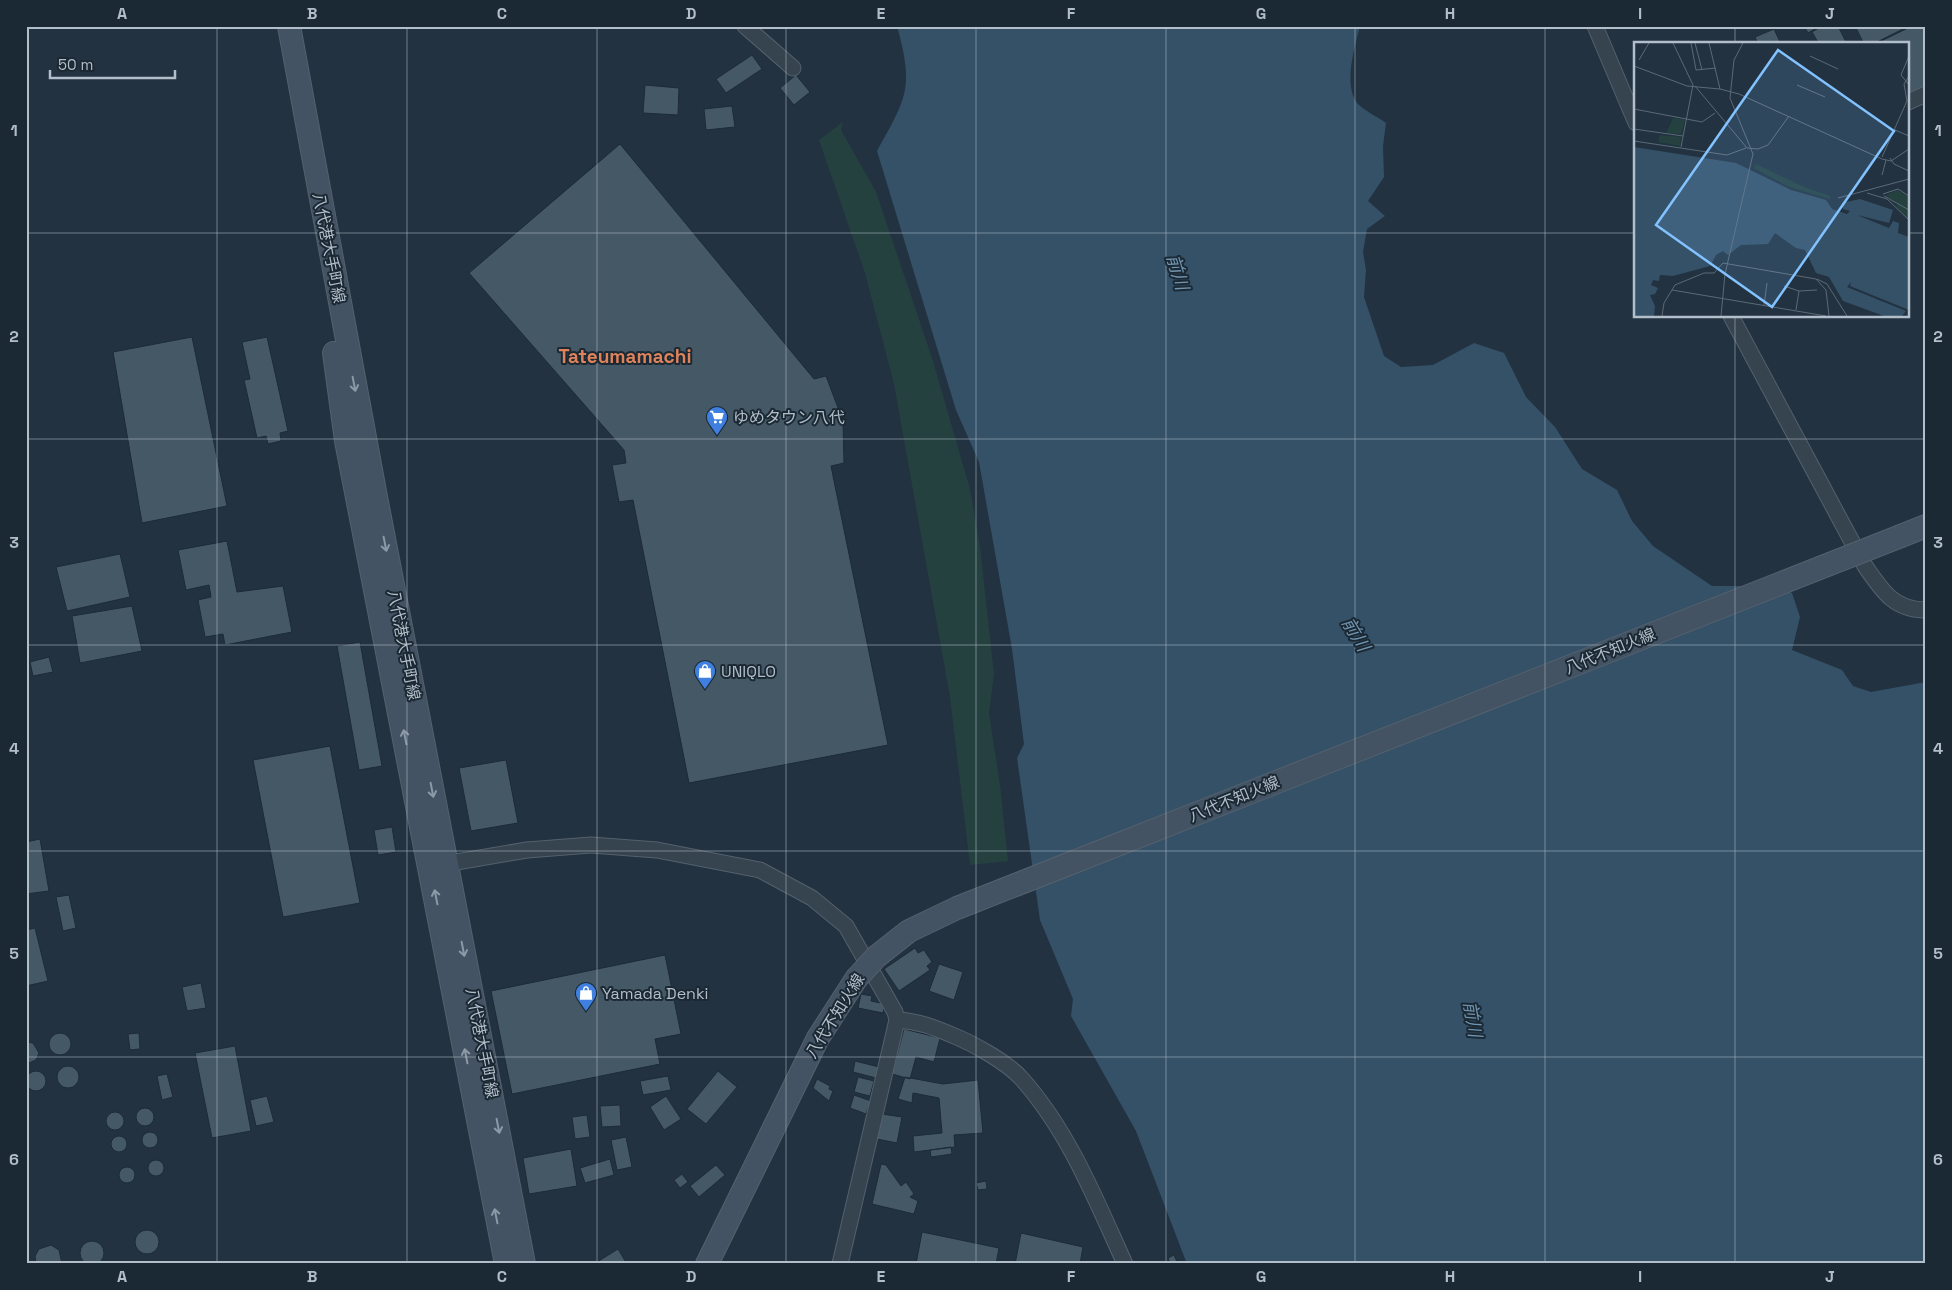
<svg xmlns="http://www.w3.org/2000/svg" width="1952" height="1290" font-family="'Space Grotesk','Noto Sans JP',sans-serif">
<rect width="100%" height="100%" fill="#223240"/>
<!-- green -->
<path fill="#244140" d="M843,122l-2,8 35,62 56,166 38,131 10,58 14,127 -5,39 11,72 8,76 -38,4 -20,-168 -56,-313 -29,-111 -46,-133z"/>
<!-- water -->
<path fill="#345168" d="M897,26h463c-5,20 -17,58 -3,77 6,7 21,14 29,20l-3,23 1,31 -16,24 17,15 -18,13 -4,23 3,18 -2,27 20,59 17,11 32,-2 41,-22 30,10 22,44 29,30 27,42 35,21 15,31 21,25 59,40h33l21,-6 26,13 8,24 -8,33 50,20 11,16 18,6 55,-10v582h-739l-51,-133 -65,-115 2,-17 -33,-79 -23,-162 7,-14 -12,-95 -33,-187 -23,-52 -79,-259c30,-54 37,-63 20,-125z"/>
<!-- building -->
<path fill="#455866" stroke="#1d2b36" d="M1804,26h16l-12,7z
M1822,26h16l8,16 -27,2 -7,-12z
M1855,26h54l-36,18h-9z
M1912,26h14v61l-18,9v-52h-33z
M1774,29l7,15h-23l-3,-7z
M752,55l10,14 -36,24 -10,-14z
M796,75l14,17 -16,13 -14,-17z
M645,85l34,3 -1,27 -35,-2z
M732,106l3,21 -29,3 -2,-21z
M620,144l194,235 12,-3 17,45 1,42 -13,3 57,279 -199,38 -56,-283 -14,2 -7,-37 14,-2 -2,-13 -155,-177z
M192,337l35,169 -85,17 -29,-171z
M267,337l21,94 -8,2 1,8 -13,3 -2,-8 -9,2 -13,-58 6,-1 -8,-37z
M227,541l10,51 46,-6 9,46 -67,13 -2,-11 -18,3 -7,-37 13,-3 -2,-12 -23,5 -8,-40z
M120,554l10,43 -63,14 -11,-44z
M132,606l10,45 -62,12 -8,-47z
M360,642l22,124 -23,4 -22,-124z
M49,657l4,15 -20,4 -3,-14z
M330,746l30,157 -77,14 -30,-157z
M506,760l12,63 -47,8 -12,-63z
M392,827l4,25 -18,3 -4,-25z
M40,839l9,52 -23,3v-52z
M69,895l7,33 -13,3 -7,-34z
M35,928l13,53 -22,5v-56z
M915,948l3,5 6,-3 8,12 -5,4 3,4 -31,21 -15,-22z
M665,955l16,79 -26,5 5,25 -148,30 -21,-103z
M939,964l24,8 -9,28 -25,-9z
M201,983l5,25 -19,3 -5,-24z
M861,994l11,2 -1,5 14,3 -2,9 -25,-5z
M904,1029l36,9 -6,24 -18,-5 -6,22 -18,-5z
M139,1033l1,16 -10,1 -2,-16z
M49 1044a11 11 0 1 1 22 0a11 11 0 1 1-22 0Z
M26,1042l7,1 6,10 -3,7 -7,3h-3z
M235,1046l16,85 -39,7 -17,-85z
M855,1061l24,6 -3,11 -23,-6z
M57 1077a11 11 0 1 1 22 0a11 11 0 1 1-22 0Z
M26 1081a10 10 0 1 1 20 0a10 10 0 1 1-20 0Z
M718,1071l19,16 -31,37 -19,-15z
M167,1074l6,23 -11,3 -5,-24z
M668,1076l3,14 -28,5 -3,-14z
M858,1077l16,4 -4,15 -16,-4z
M905,1077l38,7 35,-4 5,53 -29,2 1,12 -41,5 -1,-16 29,-3 -3,-35 -26,-5 -1,10 -14,-4z
M817,1079l13,7 -1,3 4,2 -4,10 -16,-13z
M854,1095l17,6 -5,13 -16,-6z
M267,1096l7,26 -18,4 -6,-26z
M666,1096l15,23 -17,11 -14,-23z
M620,1105l1,21 -19,1 -2,-21z
M136 1117a9 9 0 1 1 18 0a9 9 0 1 1-18 0Z
M106 1121a9 9 0 1 1 18 0a9 9 0 1 1-18 0Z
M882,1114l20,3 -5,26 -20,-4z
M587,1115l3,22 -15,2 -3,-22z
M142 1140a8 8 0 1 1 16 0a8 8 0 1 1-16 0Z
M111 1144a8 8 0 1 1 16 0a8 8 0 1 1-16 0Z
M626,1137l6,30 -15,3 -6,-30z
M951,1147l1,7 -21,3 -1,-7z
M571,1149l6,37 -48,8 -6,-36z
M610,1159l4,16 -29,8 -5,-15z
M148 1168a8 8 0 1 1 16 0a8 8 0 1 1-16 0Z
M881,1164l5,1 15,21 5,-4 8,12 -4,3 8,4 -4,13 -42,-10z
M716,1165l9,10 -26,22 -9,-11z
M119 1175a8 8 0 1 1 16 0a8 8 0 1 1-16 0Z
M682,1174l6,8 -8,6 -6,-8z
M986,1181l1,8 -9,1 -2,-7z
M135 1242a12 12 0 1 1 24 0a12 12 0 1 1-24 0Z
M922,1232l77,16 -3,16h-80z
M1021,1233l62,14 -3,17h-65z
M80 1253a12 12 0 1 1 24 0a12 12 0 1 1-24 0Z
M51,1245l8,5 3,14h-26l-1,-8 4,-7z
M618,1249l9,15h-33z
M1174,1255l4,9h-8l-2,-6z"/>
<g fill="none" stroke-linecap="round" stroke-linejoin="round">
<!-- street casing -->
<g stroke="#54616d" stroke-width="17">
<path id="street" d="M745,26l48,42
M1595,26l41,97
M1908,102l18,-8
M1731,316l134,250c17,24 28,44 61,44
M439,865l88,-15 64,-5 66,5 103,20 52,28 34,28 49,86 2,8 -57,244
M897,1020c21,1 36,7 55,15 20,8 55,27 70,44 47,53 74,121 103,185"/>
</g>
<!-- secondary casing -->
<g stroke="#54616d" stroke-width="24">
<path id="secondary" d="M289,26l87,471 148,767
M334,353l12,88 160,823
M1901,536l25,-10
M707,1264l111,-226 38,-59"/>
</g>
<!-- street -->
<use href="#street" stroke="#36444f" stroke-width="15"/>
<!-- secondary -->
<use href="#secondary" stroke="#445363" stroke-width="22"/>
<!-- secondary-bridge casing -->
<g stroke="#54616d" stroke-width="24" stroke-linecap="butt">
<path id="secondary-bridge" d="M856,979l20,-22 33,-26 48,-23 944,-372"/>
</g>
<!-- secondary-bridge -->
<use href="#secondary-bridge" stroke="#445363" stroke-width="22"/>
</g>
<!-- one-way arrows -->
<defs><path id="oneway-shaft" d="M-6 0H5M1.5-3L5.5 0L1.5 3" fill="none" stroke-width="1.6" stroke-linecap="round" stroke-linejoin="round" transform="scale(1.25)"/></defs>
<g stroke="#8c99a6">
<use href="#oneway-shaft" transform="translate(354 384) rotate(79)"/>
<use href="#oneway-shaft" transform="translate(385 544) rotate(79)"/>
<use href="#oneway-shaft" transform="translate(405 737) rotate(-101)"/>
<use href="#oneway-shaft" transform="translate(432 790) rotate(79)"/>
<use href="#oneway-shaft" transform="translate(436 897) rotate(-101)"/>
<use href="#oneway-shaft" transform="translate(463 949) rotate(79)"/>
<use href="#oneway-shaft" transform="translate(466 1056) rotate(-101)"/>
<use href="#oneway-shaft" transform="translate(498 1126) rotate(79)"/>
<use href="#oneway-shaft" transform="translate(496 1216) rotate(-101)"/>
</g>
<!-- grid -->
<path fill="none" stroke="#b2beca" stroke-width="1" stroke-opacity="0.55" d="M217,26v1238M407,26v1238M597,26v1238M786,26v1238M976,26v1238M1166,26v1238M1355,26v1238M1545,26v1238M1735,26v18M26,233h1610M1908,233h18M1735,316v948M26,439h1900M26,645h1900M26,851h1900M26,1057h1900"/>
<!-- icons -->
<defs>
<g id="supermarket-pin" transform="scale(1.125)"><path d="M0 17L-7.5 6A9.5 9.5 0 1 1 7.5 6Z" fill="#3f7fe0" stroke="#1b2934"/><path d="M-6-5.5h2.5l.6 2H6L4.5 2H-2.5L-4.4-4H-6ZM-1.5 3.2a1.3 1.3 0 1 0 .1 0ZM3 3.2a1.3 1.3 0 1 0 .1 0Z" fill="#fff"/></g>
<g id="shop-pin" transform="scale(1.125)"><path d="M0 17L-7.5 6A9.5 9.5 0 1 1 7.5 6Z" fill="#3f7fe0" stroke="#1b2934"/><path d="M-5-2.5h2.3a2.7 3.5 0 0 1 5.4 0H5L5.5 6h-11ZM-1.5-2.5h3a1.5 2.3 0 0 0-3 0Z" fill="#fff"/></g>
</defs>
<g fill-rule="evenodd">
<use href="#supermarket-pin" x="717" y="417"/>
<use href="#shop-pin" x="705" y="671"/>
<use href="#shop-pin" x="586" y="993"/>
</g>
<g text-anchor="middle" dominant-baseline="central" stroke-width="4" stroke-linejoin="round" paint-order="stroke">
<!-- street labels -->
<g font-size="16" fill="#b2beca" stroke="#1b2934">
<text transform="translate(329 248) rotate(79)">八代港大手町線</text>
<text transform="translate(404 645) rotate(79)">八代港大手町線</text>
<text transform="translate(1610 651) rotate(-22)">八代不知火線</text>
<text transform="translate(1234 799) rotate(-22)">八代不知火線</text>
<text transform="translate(835 1016) rotate(-58)">八代不知火線</text>
<text transform="translate(482 1043) rotate(79)">八代港大手町線</text>
</g>
<!-- poi labels -->
<g font-size="16" fill="#b2beca" stroke="#1b2934" text-anchor="start">
<text x="733" y="417">ゆめタウン八代</text>
<text x="721" y="671">UNIQLO</text>
<text x="602" y="993">Yamada Denki</text>
</g>
<!-- water labels -->
<g font-size="18" font-style="italic" fill="#7094b0" stroke="#1b2934">
<text transform="translate(1178 272) rotate(73)">前川</text>
<text transform="translate(1356 634) rotate(59)">前川</text>
<text transform="translate(1473 1019) rotate(80)">前川</text>
</g>
<!-- quarter labels -->
<g font-size="19" font-weight="bold" fill="#de835a" stroke="#1b2934">
<text x="625" y="356">Tateumamachi</text>
</g>
</g>
<!-- overview -->
<g transform="translate(1634 42)">
<rect width="275" height="275" fill="#223240"/>
<path d="M39,76l12,2 -4,14 -15,-1zM26,93l21,2 -1,9 -22,-4zM122,122l48,23 26,9v3l-41,-12 -35,-19zM263,148l12,7v22l-13,-12 2,-4 -13,-7z" fill="#244140"/>
<path d="M0,105l102,16 55,27 35,10 6,9 15,5 3,-3 -7,-2 -1,-6 18,-4 33,11 -4,13 -32,-8 32,13 4,-7 6,2 -1,10 11,4v73l-59,-24 1,-4 -4,5 59,24 -4,5h-18l-41,-15 -14,-24 -13,-4 -11,-23 -9,-2 -21,-15 -7,11 -27,1 -13,10 -5,-4 -7,4 -6,11 -37,10 -13,-1 -1,6 -6,-1 -2,5 7,3 -3,6 -5,1 5,11 -1,10h-20z" fill="#345168"/>
<path fill="none" stroke="#5c6a77" stroke-width="1" d="M39,1l20,42 -12,62M57,1l5,27 20,-2M61,1l7,27M75,1l11,46M176,14l28,13M275,14l-8,19 8,10M5,18l10,-17M0,24l53,20 33,3 19,5 143,65 9,2 18,-12M163,43l28,12M61,44l52,62 11,1 10,-4 21,-29M0,67l68,13 13,-9M0,87l49,7M261,88l14,6M0,99l93,14 19,-7M248,115l25,-56 -3,-17 5,-8M256,116l4,6 15,7M248,133l4,-15M233,151l20,6 22,21M249,152l15,-5 11,7M250,154l25,14M204,156l71,-19M183,237l10,5 20,32M150,244l15,5 18,-1M38,248l154,26M130,263l3,-22M162,268l3,-19M28,274l2,-13 11,-18 29,-12h10l9,-10 93,16 10,11 3,26M87,274l4,-42 28,-120 -23,-56 4,-38 9,-17"/>
<path fill="#82c2ff" fill-opacity="0.15" stroke="#82c2ff" stroke-width="2.5" d="M144,8l116,81 -122,176 -116,-82z"/>
<rect width="275" height="275" fill="none" stroke="#b2beca" stroke-width="2.5"/>
</g>
<!-- border -->
<rect width="1952" height="1290" fill="none" stroke="#1b2934" stroke-width="55"/>
<!-- scale -->
<path d="M50 70v8h125v-8" fill="none" stroke="#b2beca" stroke-width="2.5"/>
<text x="58" y="70" font-size="15" fill="#b2beca" stroke="#1b2934" stroke-width="4" paint-order="stroke">50 m</text>
<rect x="28" y="28" width="1896" height="1234" fill="none" stroke="#b2beca" stroke-width="2"/>
<g font-size="16" text-anchor="middle" font-weight="bold" fill="#b2beca">
<text x="122" y="19">A</text>
<text x="312" y="19">B</text>
<text x="502" y="19">C</text>
<text x="691" y="19">D</text>
<text x="881" y="19">E</text>
<text x="1071" y="19">F</text>
<text x="1261" y="19">G</text>
<text x="1450" y="19">H</text>
<text x="1640" y="19">I</text>
<text x="1830" y="19">J</text>
<text x="14" y="136">1</text>
<text x="1938" y="136">1</text>
<text x="14" y="342">2</text>
<text x="1938" y="342">2</text>
<text x="14" y="548">3</text>
<text x="1938" y="548">3</text>
<text x="14" y="754">4</text>
<text x="1938" y="754">4</text>
<text x="14" y="959">5</text>
<text x="1938" y="959">5</text>
<text x="14" y="1165">6</text>
<text x="1938" y="1165">6</text>
<text x="122" y="1282">A</text>
<text x="312" y="1282">B</text>
<text x="502" y="1282">C</text>
<text x="691" y="1282">D</text>
<text x="881" y="1282">E</text>
<text x="1071" y="1282">F</text>
<text x="1261" y="1282">G</text>
<text x="1450" y="1282">H</text>
<text x="1640" y="1282">I</text>
<text x="1830" y="1282">J</text>
</g>
</svg>
